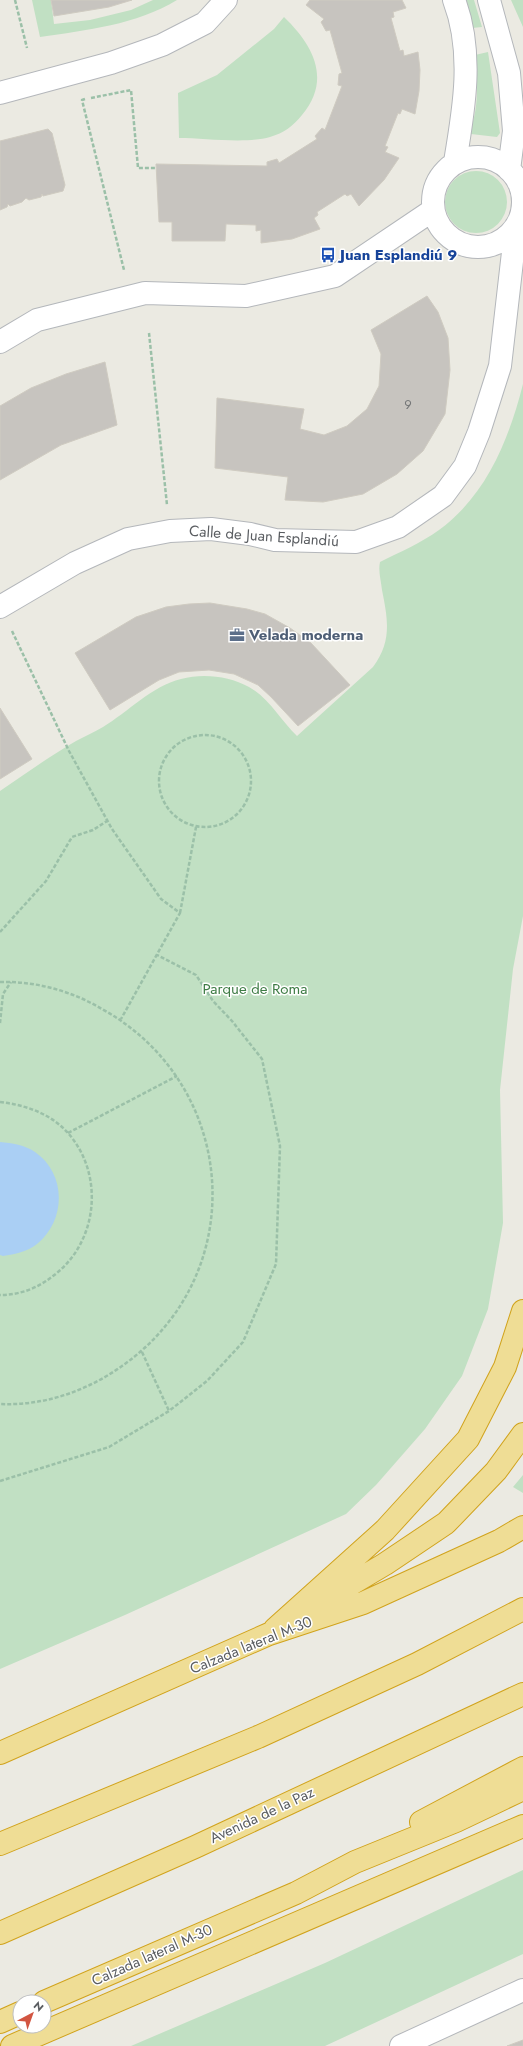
<svg xmlns="http://www.w3.org/2000/svg" width="523" height="2046" font-family="Jost,sans-serif">
<rect width="100%" height="100%" fill="#ebeae2"/>
<!-- green -->
<path fill="#c1e0c3" d="M32,0h19l3,24 36,-4 41,-10 22,-10h24c-41,25 -90,30 -137,37z
M466,0h8l8,27 -10,1z
M511,0h12v27z
M284,17c29,28 48,62 18,98 -9,11 -18,18 -32,22 -24,7 -66,1 -91,1l-1,-45 39,-18 57,-46z
M488,52l12,81 -3,4 -26,-3 -2,-2c11,-24 8,-52 6,-77z
M445 202a31 31 0 1 1 62 0a31 31 0 1 1-62 0Z
M523,384v532l-10,53 -13,121 3,133 -15,86 -26,67 -37,53 -49,56 -30,29 -221,101 -125,54v-878c25,-17 50,-35 76,-50 9,-5 19,-9 27,-14 25,-15 49,-41 78,-48 22,-6 48,-3 68,8 20,11 32,34 48,49l76,-69c19,-26 15,-47 9,-77 -1,-10 -4,-19 -2,-28 20,-10 41,-19 59,-32 48,-35 70,-91 84,-146z
M523,1475v18l-10,-6z
M523,1870v84l-198,92h-194l194,-83z"/>
<!-- water -->
<path fill="#aacff4" d="M0,1142c12,1 25,3 35,10 32,22 31,69 2,92 -10,8 -22,10 -34,12l-3,-1z"/>
<!-- building -->
<path fill="#c7c4bf" stroke="#cfcbc1" d="M51,0h81l-23,7 -55,9z
M310,0h92l4,8 -13,4 1,5 -3,1 9,33 3,-1 1,6 14,-4 2,18 -1,21 -4,23 -13,-5 -2,5 -2,-1 -13,33 3,1 -3,5 14,6 -15,22 -25,26 -8,-12 -4,2 -2,-2 -28,18 1,3 -4,3 6,11 -28,10 -31,4v-13l-5,1v-6l-30,-1 -1,17h-53v-19h-13l-3,-58 111,2v-4l10,-3 2,4 38,-24 -2,-3 7,-8 3,2 17,-44 -4,-1 1,-11 3,-1 -12,-43 -4,1 -5,-9 3,-3 -18,-14z
M48,129l4,4 13,52 -2,6 -20,5 -1,-2 -1,3 -12,3 -3,-2 -4,4 -12,4 -2,-2 -1,3 -7,3v-69z
M427,296l11,16 10,26 2,32 -5,44 -22,37 -26,23 -34,20 -40,8 -38,-2 3,-23 -73,-9 2,-70 87,11 -4,20 24,6 23,-9 20,-17 12,-23 2,-32 -10,-24z
M105,362l12,63 -56,20 -61,35v-74l31,-18 35,-14z
M210,603l37,6 18,5 25,14 21,15 39,42 -52,41 -27,-29 -13,-12 -24,-11 -25,-4 -30,2 -20,8 -49,30 -35,-57 61,-36 30,-10 23,-3z
M0,708l32,51 -32,20z
M523,2040v6h-16z"/>
<g fill="none" stroke-linecap="round" stroke-linejoin="round">
<!-- street casing -->
<g stroke="#b4b7bb" stroke-width="24">
<path id="street" d="M454,0c20,52 10,109 1,162
M489,0l20,73 5,58 -5,39
M0,93l111,-30 51,-18 43,-22 21,-23
M433 202a45 45 0 1 1 90 0a45 45 0 1 1-90 0Z
M0,342l37,-22 108,-27 101,3 89,-20 98,-66
M0,607l75,-44 53,-24 42,-8 41,-2 39,5 25,6 81,2 42,-15 45,-31 22,-30 14,-34 21,-66 16,-140
M401,2046l122,-56"/>
</g>
<!-- highway casing -->
<g stroke="#d1a31c" stroke-width="24">
<path id="highway" d="M316,1605l69,-41 61,-41 50,-52 27,-37
M275,1629l110,-99 83,-91 37,-72 18,-56
M0,1753l269,-119 94,-31 136,-62 24,-14
M421,1822l102,-54
M0,1844l258,-107 159,-73 106,-55
M0,1933l195,-86 328,-153
M44,2002l252,-109 59,-31 101,-41 67,-32
M0,2022l20,-9
M12,2046l511,-220"/>
</g>
<!-- path -->
<path stroke="#9bc0a8" stroke-width="2.5" stroke-dasharray="4 2" stroke-linecap="butt" d="M15,0l12,48
M91,98l40,-8 7,78h17
M85,99l-3,1 42,170
M149,333l18,172
M12,631l57,120 43,78 49,70 19,14 -59,106
M159 781a46 46 0 1 1 92 0a46 46 0 1 1-92 0Z
M180,913l16,-86
M0,932l46,-51 26,-44 21,-7 14,-9
M0,982c35,-1 72,9 102,27 137,76 150,266 20,357 -35,25 -78,40 -122,38
M0,1023l3,-29 8,-12
M0,1102c25,3 50,11 68,31 37,42 30,110 -15,143 -15,12 -33,19 -53,19
M68,1133l109,-57
M142,1352l27,59
M0,1481l109,-34 60,-36 38,-30 36,-39 33,-78 4,-118 -18,-87 -30,-38 -19,-20 -17,-26 -39,-20"/>
<!-- street -->
<use href="#street" stroke="#fff" stroke-width="22"/>
<!-- highway -->
<use href="#highway" stroke="#efdd95" stroke-width="22"/>
</g>
<!-- icons -->
<defs>
<g id="bus-bare" transform="scale(1.2)"><path d="M-5-6H5V4H4V6H2V4H-2V6H-4V4H-5ZM-3.5-4V0h7V-4ZM-3.5 1.2v1.5H-2V1.2ZM2 1.2v1.5H3.5V1.2Z" fill="#1a4fb4" stroke="#fff" stroke-width="2.5" paint-order="stroke"/></g>
<g id="office-bare" transform="scale(1.2)"><path d="M-6-3h4V-5.5h4V-3h4V5H-6ZM-1-4.5V-3h2v-1.5ZM-6 0V1H6V0Z" fill="#5c6f8a" stroke="#fff" stroke-width="2.5" paint-order="stroke"/></g>
</defs>
<g fill-rule="evenodd">
<use href="#bus-bare" x="328" y="255"/>
<use href="#office-bare" x="237" y="635"/>
</g>
<g text-anchor="middle" dominant-baseline="central" stroke-width="3" stroke-linejoin="round" paint-order="stroke">
<!-- number labels -->
<g font-size="13" fill="#757778">
<text x="408" y="404">9</text>
</g>
<!-- transit labels -->
<g font-size="15" font-weight="bold" fill="#164399" stroke="#fff" text-anchor="start">
<text x="340" y="255">Juan Esplandiú 9</text>
</g>
<!-- street labels -->
<g font-size="15" fill="#5a5d61" stroke="#fff">
<text transform="translate(264 536) rotate(4)">Calle de Juan Esplandiú</text>
<text transform="translate(251 1645) rotate(-22)">Calzada lateral M-30</text>
<text transform="translate(262 1815) rotate(-25)">Avenida de la Paz</text>
<text transform="translate(152 1955) rotate(-24)">Calzada lateral M-30</text>
</g>
<!-- service labels -->
<g font-size="15" font-weight="bold" fill="#4e5e75" stroke="#fff" text-anchor="start">
<text x="249" y="635">Velada moderna</text>
</g>
<!-- park labels -->
<g font-size="15" fill="#3e7c45" stroke="#fff">
<text x="255" y="989">Parque de Roma</text>
</g>
</g>
<!-- north arrow -->
<g transform="translate(32 2014) rotate(41)"><circle r="19" fill="#ffffff" stroke="#bdbec0"/>
<path d="M0-3L7 15L0 10L-7 15Z" fill="#d25541"/>
<text y="-6" font-size="11" font-weight="bold" text-anchor="middle" fill="#5a5d61">N</text>
</g>
</svg>
